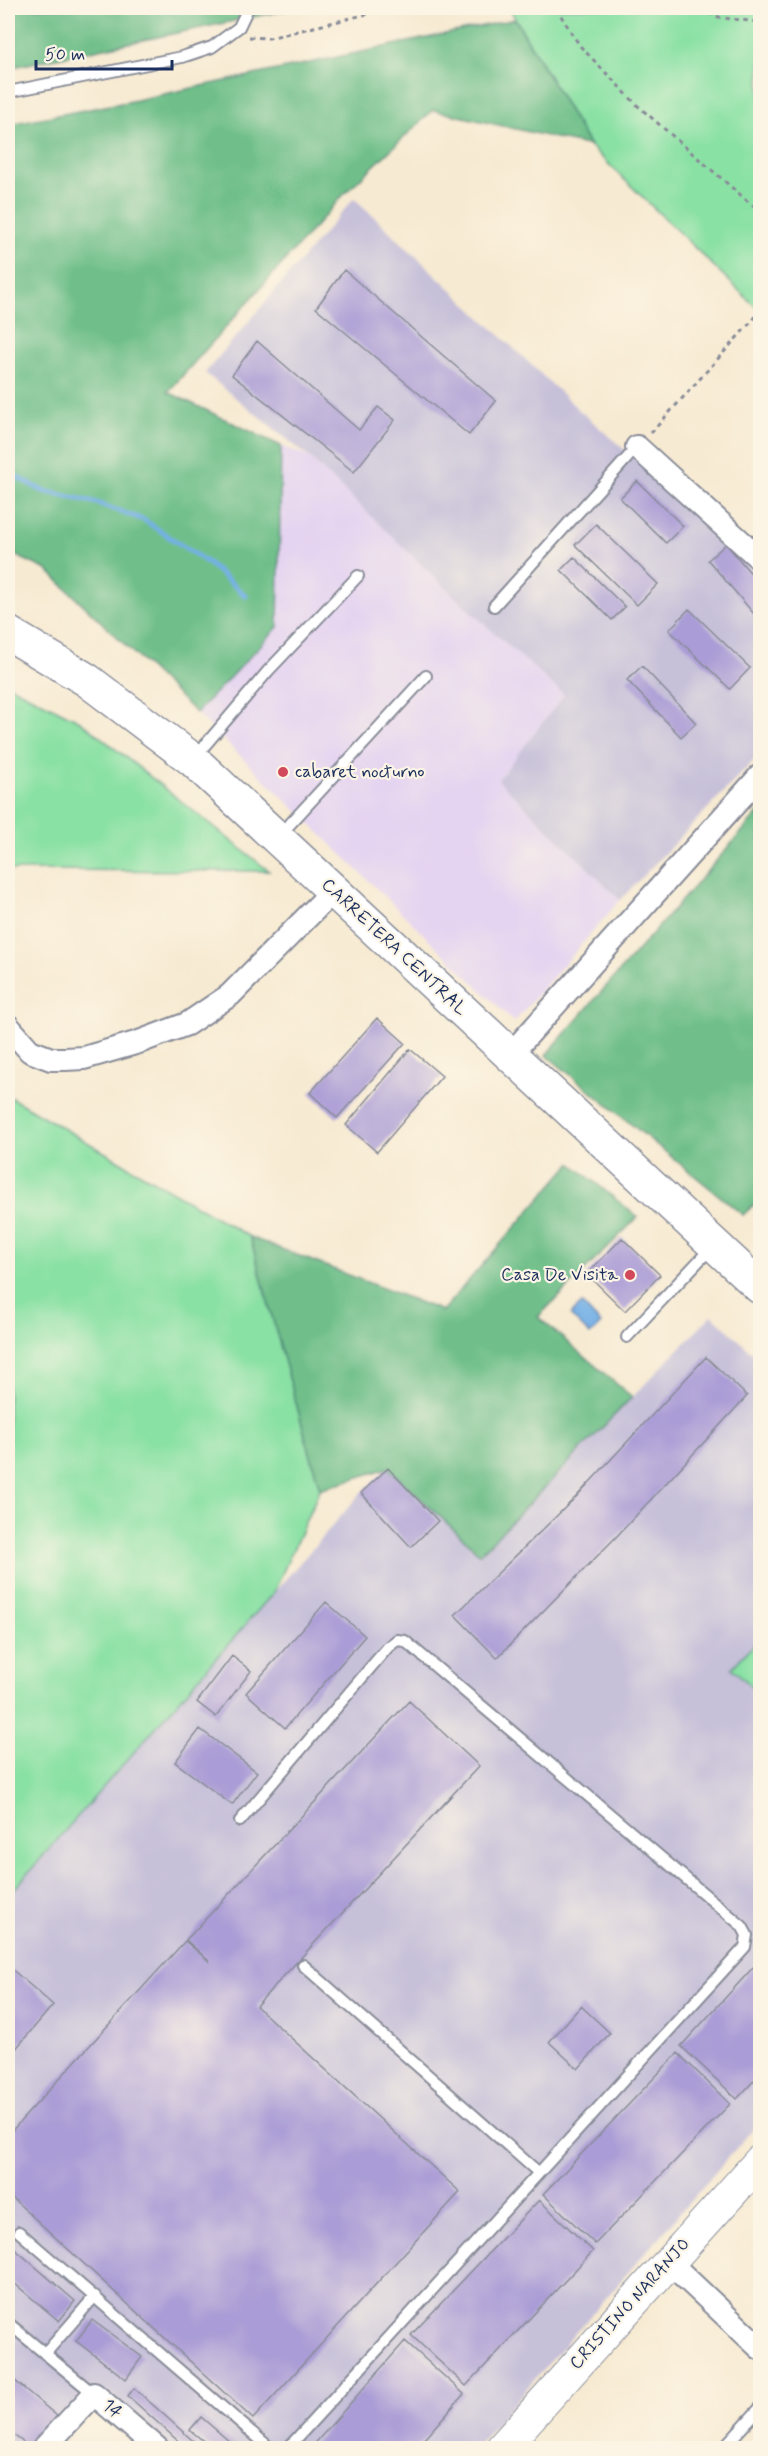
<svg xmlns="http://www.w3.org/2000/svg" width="768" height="2456" font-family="Mynerve,sans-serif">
<rect width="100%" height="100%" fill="#fcf5e5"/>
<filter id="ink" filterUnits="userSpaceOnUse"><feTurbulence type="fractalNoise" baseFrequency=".0167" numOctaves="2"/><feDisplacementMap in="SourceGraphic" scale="12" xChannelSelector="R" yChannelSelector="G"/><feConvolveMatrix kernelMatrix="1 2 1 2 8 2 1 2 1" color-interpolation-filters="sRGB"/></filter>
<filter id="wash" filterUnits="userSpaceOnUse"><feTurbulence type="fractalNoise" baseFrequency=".008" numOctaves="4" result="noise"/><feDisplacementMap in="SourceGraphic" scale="24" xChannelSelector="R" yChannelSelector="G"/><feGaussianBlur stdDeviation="1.35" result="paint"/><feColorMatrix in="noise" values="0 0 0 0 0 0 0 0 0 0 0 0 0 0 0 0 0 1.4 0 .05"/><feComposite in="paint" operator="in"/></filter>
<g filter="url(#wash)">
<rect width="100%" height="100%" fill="#f7ead2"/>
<!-- built -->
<path fill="#e4d3f1" d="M281,446l28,11 164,157 91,81 -66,85 122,120 -106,122 -318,-309 82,-86z"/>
<!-- industrial -->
<path fill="#c6c0d9" d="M354,198l224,211 182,159v186l-140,146 -122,-120 66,-85 -91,-81 -164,-157 -104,-84z
M712,1315l48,45v761l-285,327h-309l-62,-52 -47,52h-49v-552l353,-403 27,-25 92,86z"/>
<!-- green -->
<path fill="#8ae1a4" stroke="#528881" stroke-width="1.5" d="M509,8h251v303l-170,-165z
M8,685l72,36 189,150 -261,-1z
M8,1096l242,141 70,252 -46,103 -266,304z
M760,1637v57l-28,-26z"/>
<!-- forest -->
<path fill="#6fbf8a" stroke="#457774" stroke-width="1.5" d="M8,8h289l-289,60z
M515,19l75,127 -157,-36 -88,83 -177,199 113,54 -3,181 -82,86 -149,-143 -39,-18v-428l119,-22z
M760,811v388l-17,16 -197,-160z
M571,1163l67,54 -100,100 94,80 -152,157 -92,-86 -68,21 -70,-252 192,74z"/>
<!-- water -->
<path fill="#75b0e6" stroke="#4870a2" stroke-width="1.5" d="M582,1304l19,20 -11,11 -20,-20z"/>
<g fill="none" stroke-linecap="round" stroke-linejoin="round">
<!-- stream -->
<path stroke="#75b0e6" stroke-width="5" d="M8,472l35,19 51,11 50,18 64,43 38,33"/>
</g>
<g id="blocks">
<!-- building -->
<path fill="#aa9cd6" d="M344,270l152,131 -27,34 -153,-127z
M257,341l102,89 19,-23 17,13 -41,52 -122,-97z
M637,481l46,45 -17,17 -46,-45z
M596,524l62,60 -21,21 -62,-60z
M726,544l34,40v37l-52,-61z
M574,557l51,50 -13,13 -51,-50z
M689,609l61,59 -20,21 -61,-59z
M642,666l54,57 -15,14 -54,-57z
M377,1018l28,25 -68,75 -27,-25z
M410,1049l32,27 -65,76 -31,-27z
M622,1238l38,37 -35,36 -38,-37z
M706,1357l41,39 -130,140 -120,122 -42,-43 121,-118z
M388,1468l50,53 -27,26 -50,-54z
M326,1602l39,34 -80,92 -39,-35z
M232,1656l19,15 -35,46 -19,-15z
M409,1701l70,65 -223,240 204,186 -207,227 -245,-225v-59l177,-194 25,21 -24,-22z
M200,1729l57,43 -25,33 -57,-43z
M760,1960v114l-23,25 -56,-53z
M8,1966l45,39 -45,53z
M581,2006l29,27 -32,36 -29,-27z
M678,2053l52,51 -135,140 -52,-50z
M539,2200l54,51 -127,135 -55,-51z
M8,2243l67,58 -16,20 -51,-43z
M92,2320l50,37 -16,22 -50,-38z
M405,2341l59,53 -48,54h-105z
M8,2375l49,41 -26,32 -23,-17z
M134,2388l67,60h-15l-58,-52z
M201,2417l36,31h-25l-22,-18z"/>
</g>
</g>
<g filter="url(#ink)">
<use href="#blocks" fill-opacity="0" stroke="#898c98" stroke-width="1.5"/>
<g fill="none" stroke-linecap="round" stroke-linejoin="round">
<!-- lane casing -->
<g stroke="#898c98" stroke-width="14">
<path id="lane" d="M8,92l174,-35 30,-10 27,-20 9,-19
M494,606l143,-159
M195,757l73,-86 90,-95
M279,836l147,-160
M627,1337l85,-90
M240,1821l148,-174 9,-7 8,1 337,285 5,9 -2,12 -457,501
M303,1965l236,208
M19,2232l251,216
M8,2323l86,71
M45,2354l50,-58
M723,2448l37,-40"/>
</g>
<!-- street casing -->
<g stroke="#898c98" stroke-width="26">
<path id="street" d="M637,447l123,112
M8,1026l22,25 21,8h14l19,-1 55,-16 48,-18 43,-29 103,-104
M510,1055l250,-279
M668,2261l92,87
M44,2448l50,-54 63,54"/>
</g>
<!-- secondary casing -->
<g stroke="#898c98" stroke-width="34">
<path id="secondary" d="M502,2448l258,-287"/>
</g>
<!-- primary casing -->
<g stroke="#898c98" stroke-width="36">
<path id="primary" d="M8,633l79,47 106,80 567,527"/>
</g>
<!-- path -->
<path stroke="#898c98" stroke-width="3" stroke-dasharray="4.5 4.5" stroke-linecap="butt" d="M556,8l24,38 58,60 122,106
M691,8l31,10 38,4
M249,37l20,1 123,-30
M651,433l109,-121"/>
<!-- lane -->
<use href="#lane" stroke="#fff" stroke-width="10"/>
<!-- street -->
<use href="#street" stroke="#fff" stroke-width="22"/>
<!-- secondary -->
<use href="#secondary" stroke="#fff" stroke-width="32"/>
<!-- primary -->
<use href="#primary" stroke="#fff" stroke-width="33"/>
</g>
</g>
<!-- markers -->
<g fill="#d1495b" stroke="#fcf5e5" stroke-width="2">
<circle cx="283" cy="772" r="6"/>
<circle cx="630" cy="1275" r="6"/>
</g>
<g text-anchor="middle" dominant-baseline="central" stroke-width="4.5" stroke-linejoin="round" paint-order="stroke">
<!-- poi labels -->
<g font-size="18" fill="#1b2f5e" stroke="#fcf5e5" text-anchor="start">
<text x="295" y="772">cabaret nocturno</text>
<text x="618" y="1275" text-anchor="end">Casa De Visita</text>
</g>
<!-- street labels -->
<g font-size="18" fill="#1b2f5e" stroke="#fcf5e5">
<text transform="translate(394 947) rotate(43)">CARRETERA CENTRAL</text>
<text transform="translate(630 2304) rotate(-48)">CRISTINO NARANJO</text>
<text transform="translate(112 2409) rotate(41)">14</text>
</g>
</g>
<!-- margin -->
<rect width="768" height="2456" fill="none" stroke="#fcf5e5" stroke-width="30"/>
<!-- scale -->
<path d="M36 60v9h136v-9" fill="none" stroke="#1b2f5e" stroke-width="3"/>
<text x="45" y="60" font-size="18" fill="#1b2f5e" stroke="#fcf5e5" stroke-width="4.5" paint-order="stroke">50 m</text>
</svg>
